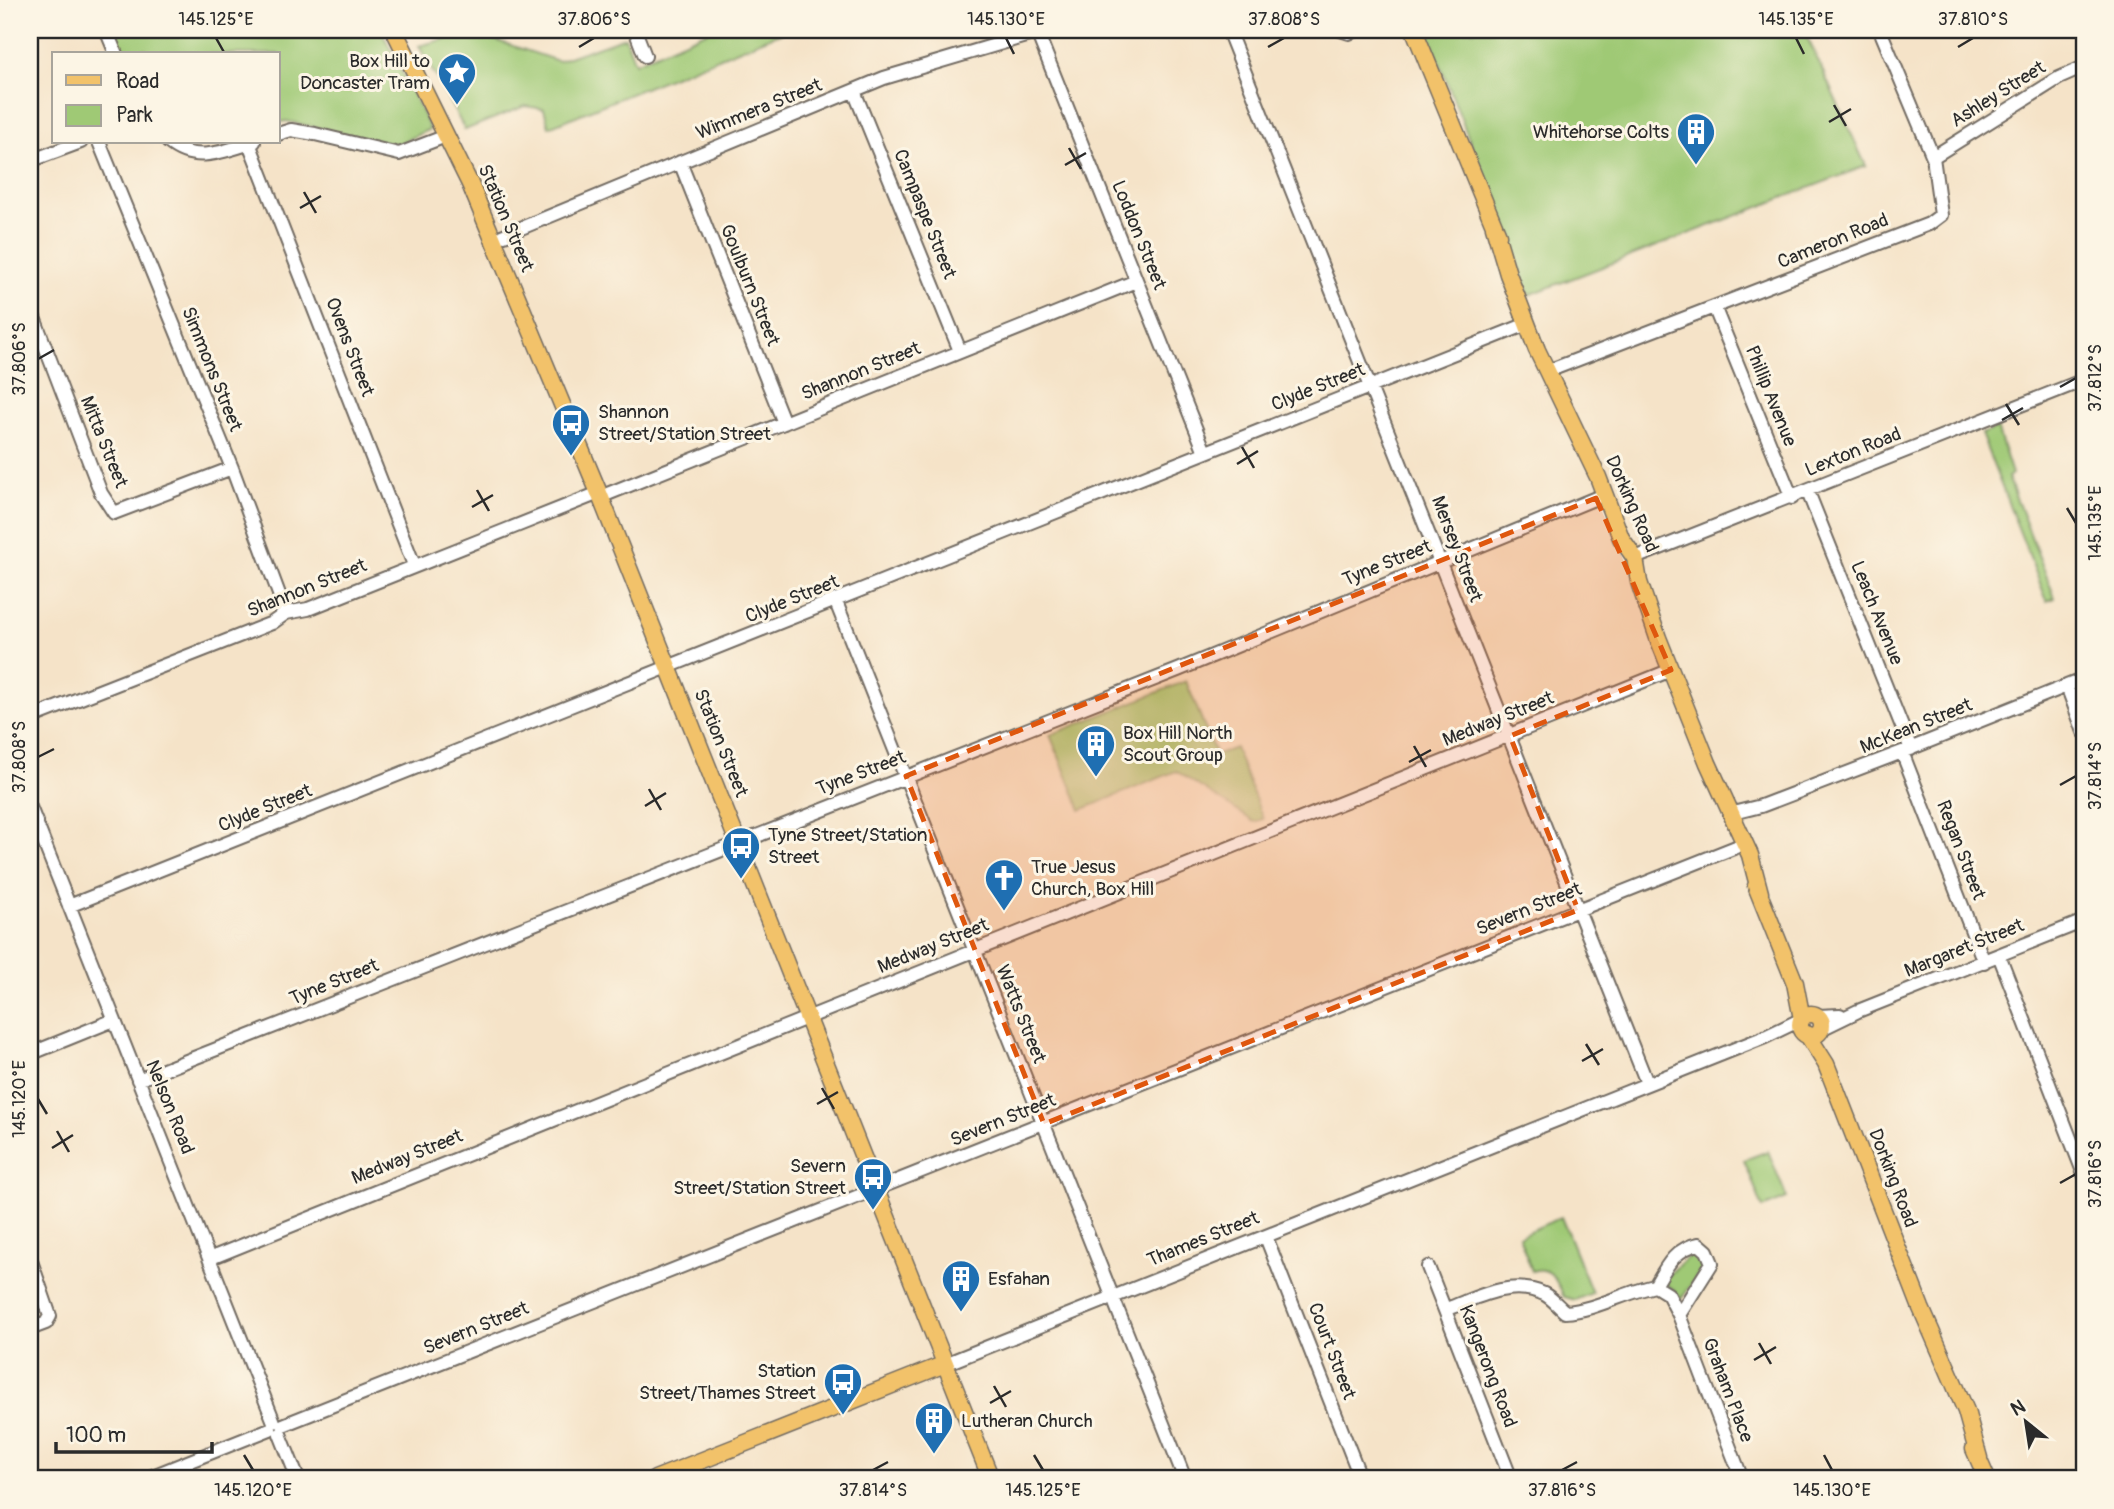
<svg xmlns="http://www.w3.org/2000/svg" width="2114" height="1509" font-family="Pangolin,sans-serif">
<rect width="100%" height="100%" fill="#fcf5e5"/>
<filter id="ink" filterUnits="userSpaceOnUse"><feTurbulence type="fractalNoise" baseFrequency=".0143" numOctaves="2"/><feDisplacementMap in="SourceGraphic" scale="14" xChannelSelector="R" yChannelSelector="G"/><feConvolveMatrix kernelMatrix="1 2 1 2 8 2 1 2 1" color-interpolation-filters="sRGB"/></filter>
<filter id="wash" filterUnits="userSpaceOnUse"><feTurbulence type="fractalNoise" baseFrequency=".00686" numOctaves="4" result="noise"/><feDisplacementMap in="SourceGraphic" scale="28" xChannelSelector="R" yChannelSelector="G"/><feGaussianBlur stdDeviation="1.57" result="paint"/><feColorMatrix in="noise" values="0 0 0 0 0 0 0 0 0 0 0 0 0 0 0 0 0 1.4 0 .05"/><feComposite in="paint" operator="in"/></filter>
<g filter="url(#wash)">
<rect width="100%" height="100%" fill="#f5e3c8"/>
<!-- green -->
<path fill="#9fc975" stroke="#657a50" stroke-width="2" d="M110,30h271l49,99 -34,16 -110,-24 -8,2v-69h-124l-8,-5 -25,5z
M710,30h77l-238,97 -5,-18 -19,-3 -60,24 -46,-84 52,-14 87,29 67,-24 10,26z
M1427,30h377l62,136 -337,129z
M1997,428l15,46 -4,3 47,121 -8,3 -66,-167z
M1186,681l30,74 19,-7 28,71 -9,3 -78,-51 -95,39 -31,-75z
M1768,1151l19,47 -24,10 -19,-48z
M1561,1217l31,76 -17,7 -11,-3c-8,-15 -11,-32 -32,-26l-13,-35z
M1695,1250l8,4 -1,15 -22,31 -5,-9 -13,-10z"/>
</g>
<g filter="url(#ink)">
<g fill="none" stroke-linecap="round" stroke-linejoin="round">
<!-- minor casing -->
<g stroke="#726b62" stroke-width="16">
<path id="minor" d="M106,30l10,24
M635,30l10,26
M1228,30l419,1053
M1340,30l9,3 8,-3
M1037,32l168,420
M854,91l106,260
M278,134l13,-4 24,4 84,20 47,-18
M99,142l133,326 54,145
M168,142c27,23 56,9 86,0
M249,143l165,422
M1933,157l126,-79 25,-11
M30,161l51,-19
M680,162l104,261
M492,240l392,-162 162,-48
M30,307l71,186 13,20 118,-45
M1715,309l77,189
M1553,369l376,-145 12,-9 -8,-58 -53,-127
M1808,492l103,257
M600,497l536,-216
M1635,558l449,-178
M836,602l349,877
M2067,686l17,46
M30,718l242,-95 14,-10 22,-4 291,-116
M1902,752l82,210
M30,807l244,615
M1733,813l28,-7 141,-54 182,-73
M69,906l1458,-582
M1999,955l85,219
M1818,1016l22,-1
M1821,1029l37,-18 226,-90
M30,1054l84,-34
M138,1080l1040,-410 418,-172
M1266,1237l95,242
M30,1258l20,58 -4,7 -16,6
M211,1258l1460,-588
M1428,1267l83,212
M1655,1286c11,-19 20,-38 44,-42l8,7 5,12 -33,52
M1447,1309c30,-12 64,-30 97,-15 8,4 14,12 21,18 31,-2 60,-20 90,-26l13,8 11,21 63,164
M945,1364l820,-327 37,-18
M283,1425l1453,-578
M280,1434l18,45
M145,1479l125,-50"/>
</g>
<!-- major casing -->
<g stroke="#726b62" stroke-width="19">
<path id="major" d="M394,30l76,154 129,309 392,986
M1414,30l84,205
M1494,227l14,47 29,76 61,127 23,61 14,20 4,24 19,56 50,125 42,92 10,38
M1756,886l39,97 7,36
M1800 1025a11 11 0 1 1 22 0a11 11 0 1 1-22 0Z
M1807,1034l19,30 95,244 45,103 13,47
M1974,1449l13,30
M655,1479l290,-115"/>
</g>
<!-- minor -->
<use href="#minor" stroke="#fff" stroke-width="12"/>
<!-- major -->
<use href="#major" stroke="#f2c26a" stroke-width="16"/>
</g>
</g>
<!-- marked area -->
<path fill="#df570e" fill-opacity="0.2" stroke="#df570e" stroke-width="5" stroke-dasharray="14 9" stroke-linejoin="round" d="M1596,498l75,172 -161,66 68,174 -534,214 -138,-348z"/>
<!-- ticks -->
<path fill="none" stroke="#2b2b2b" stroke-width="2.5" d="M216,38l9,16M1006,38l8,16M1796,38l8,16M579,47l15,-9M1268,47l16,-9M1958,47l15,-9M1834,105l12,21M1829,122l22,-13M1069,148l12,21M1065,165l21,-12M304,192l12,21M300,208l21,-12M38,359l16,-9M2060,387l16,-9M2006,404l13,21M2002,420l21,-12M1242,447l12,21M1237,464l21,-13M477,490l12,21M472,507l21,-12M2067,508l9,15M1414,746l12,21M38,757l16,-8M1409,762l22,-12M2060,785l16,-9M649,789l12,21M645,806l21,-13M1586,1044l13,21M1582,1061l21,-12M822,1088l12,21M38,1099l9,15M817,1104l21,-12M57,1131l12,21M52,1148l21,-13M2060,1183l16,-9M1759,1343l12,21M1754,1360l22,-13M994,1386l12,21M990,1403l21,-12M244,1455l9,15M1034,1455l9,15M1824,1455l8,15M873,1470l15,-8M1562,1470l15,-8"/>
<!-- icons -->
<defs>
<g id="sight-pin" transform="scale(2.0125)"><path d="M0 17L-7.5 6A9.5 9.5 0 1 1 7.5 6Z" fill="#1f6fb2" stroke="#fcf5e5"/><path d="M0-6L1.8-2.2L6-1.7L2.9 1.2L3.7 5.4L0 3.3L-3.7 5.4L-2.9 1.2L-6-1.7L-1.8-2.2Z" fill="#fff"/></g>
<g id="building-pin" transform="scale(2.0125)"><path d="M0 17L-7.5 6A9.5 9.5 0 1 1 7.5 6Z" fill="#1f6fb2" stroke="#fcf5e5"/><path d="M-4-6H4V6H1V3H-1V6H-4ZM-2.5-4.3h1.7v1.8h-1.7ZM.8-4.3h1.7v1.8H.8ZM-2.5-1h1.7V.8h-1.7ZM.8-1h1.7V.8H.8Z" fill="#fff"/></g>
<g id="bus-pin" transform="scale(2.0125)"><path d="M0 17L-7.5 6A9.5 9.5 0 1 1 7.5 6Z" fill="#1f6fb2" stroke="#fcf5e5"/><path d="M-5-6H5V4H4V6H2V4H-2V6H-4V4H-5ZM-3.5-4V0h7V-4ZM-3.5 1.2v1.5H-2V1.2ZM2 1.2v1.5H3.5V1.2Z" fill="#fff"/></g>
<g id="church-pin" transform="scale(2.0125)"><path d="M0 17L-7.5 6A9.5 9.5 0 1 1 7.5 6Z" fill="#1f6fb2" stroke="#fcf5e5"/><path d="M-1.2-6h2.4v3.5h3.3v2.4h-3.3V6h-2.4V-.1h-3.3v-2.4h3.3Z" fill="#fff"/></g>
</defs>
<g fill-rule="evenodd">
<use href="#sight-pin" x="457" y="72"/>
<use href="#building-pin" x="1696" y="132"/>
<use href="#bus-pin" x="571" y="423"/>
<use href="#building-pin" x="1096" y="744"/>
<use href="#bus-pin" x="741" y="846"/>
<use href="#church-pin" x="1004" y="878"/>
<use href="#bus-pin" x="873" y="1177"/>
<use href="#building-pin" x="961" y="1279"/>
<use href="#bus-pin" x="843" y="1382"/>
<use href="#building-pin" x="934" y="1421"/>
</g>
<g text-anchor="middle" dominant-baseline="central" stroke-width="6" stroke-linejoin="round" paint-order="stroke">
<!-- poi labels -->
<g font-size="19" fill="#2b2b2b" stroke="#fcf5e5" text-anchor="start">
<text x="430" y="61" text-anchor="end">Box Hill to<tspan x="430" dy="22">Doncaster Tram</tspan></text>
<text x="1669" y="132" text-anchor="end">Whitehorse Colts</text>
<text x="598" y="412">Shannon<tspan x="598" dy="22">Street/Station Street</tspan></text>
<text x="1123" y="733">Box Hill North<tspan x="1123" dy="22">Scout Group</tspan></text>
<text x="768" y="835">Tyne Street/Station<tspan x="768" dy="22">Street</tspan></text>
<text x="1031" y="867">True Jesus<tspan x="1031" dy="22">Church, Box Hill</tspan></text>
<text x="846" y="1166" text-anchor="end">Severn<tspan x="846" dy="22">Street/Station Street</tspan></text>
<text x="988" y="1279">Esfahan</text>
<text x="816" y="1371" text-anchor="end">Station<tspan x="816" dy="22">Street/Thames Street</tspan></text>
<text x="961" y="1421">Lutheran Church</text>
</g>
<!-- street labels -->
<g font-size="19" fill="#2b2b2b" stroke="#fcf5e5">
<text transform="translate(1998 94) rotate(-32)">Ashley Street</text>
<text transform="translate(759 109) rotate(-22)">Wimmera Street</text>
<text transform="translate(925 214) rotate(68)">Campaspe Street</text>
<text transform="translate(506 218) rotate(67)">Station Street</text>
<text transform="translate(1139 235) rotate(68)">Loddon Street</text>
<text transform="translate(1833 241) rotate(-22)">Cameron Road</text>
<text transform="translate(750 285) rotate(68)">Goulburn Street</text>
<text transform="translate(350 347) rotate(69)">Ovens Street</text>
<text transform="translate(212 369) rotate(68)">Simmons Street</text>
<text transform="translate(861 371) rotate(-22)">Shannon Street</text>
<text transform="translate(1318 387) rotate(-22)">Clyde Street</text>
<text transform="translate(1771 396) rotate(68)">Phillip Avenue</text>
<text transform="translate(104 442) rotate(68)">Mitta Street</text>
<text transform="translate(1853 452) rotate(-22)">Lexton Road</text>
<text transform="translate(1632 504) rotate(66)">Dorking Road</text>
<text transform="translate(1457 549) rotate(69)">Mersey Street</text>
<text transform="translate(1387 563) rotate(-22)">Tyne Street</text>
<text transform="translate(307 588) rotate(-22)">Shannon Street</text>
<text transform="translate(792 599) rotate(-22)">Clyde Street</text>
<text transform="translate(1877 613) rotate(68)">Leach Avenue</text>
<text transform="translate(1498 719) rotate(-22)">Medway Street</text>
<text transform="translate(1916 726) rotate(-22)">McKean Street</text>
<text transform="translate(721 743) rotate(68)">Station Street</text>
<text transform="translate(861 773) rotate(-21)">Tyne Street</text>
<text transform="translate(265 808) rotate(-22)">Clyde Street</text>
<text transform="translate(1961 850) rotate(69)">Regan Street</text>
<text transform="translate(1529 909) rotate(-22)">Severn Street</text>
<text transform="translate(933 946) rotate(-22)">Medway Street</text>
<text transform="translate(1964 948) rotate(-22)">Margaret Street</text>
<text transform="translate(334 982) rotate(-22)">Tyne Street</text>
<text transform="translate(1021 1014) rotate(68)">Watts Street</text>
<text transform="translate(170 1107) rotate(68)">Nelson Road</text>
<text transform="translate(1003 1120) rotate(-22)">Severn Street</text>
<text transform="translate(407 1157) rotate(-22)">Medway Street</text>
<text transform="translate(1893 1178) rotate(69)">Dorking Road</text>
<text transform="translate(1203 1239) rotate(-22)">Thames Street</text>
<text transform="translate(476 1328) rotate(-22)">Severn Street</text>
<text transform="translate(1332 1351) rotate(69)">Court Street</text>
<text transform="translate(1488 1366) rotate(69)">Kangerong Road</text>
<text transform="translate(1728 1390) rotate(69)">Graham Place</text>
</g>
</g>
<!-- margin -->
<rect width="2114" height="1509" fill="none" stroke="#fcf5e5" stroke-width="77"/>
<!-- legend -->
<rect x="52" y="52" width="228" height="91" fill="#fcf5e5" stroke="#a8a49b" stroke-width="2"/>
<rect x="66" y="75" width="35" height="10" fill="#f2c26a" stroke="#a8a49b" stroke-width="2"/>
<text x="116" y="88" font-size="21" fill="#2b2b2b">Road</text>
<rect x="66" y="105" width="35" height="21" fill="#9fc975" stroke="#a8a49b" stroke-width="2"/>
<text x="116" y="122" font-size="21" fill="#2b2b2b">Park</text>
<!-- north arrow -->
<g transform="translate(2026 1422) rotate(330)" stroke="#fcf5e5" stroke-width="5" paint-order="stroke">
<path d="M0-5L12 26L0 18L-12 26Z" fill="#2b2b2b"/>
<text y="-10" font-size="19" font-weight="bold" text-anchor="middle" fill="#2b2b2b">N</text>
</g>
<!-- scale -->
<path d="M56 1442v10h156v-10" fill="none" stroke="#2b2b2b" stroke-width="3.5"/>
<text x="66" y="1442" font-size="21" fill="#2b2b2b" stroke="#fcf5e5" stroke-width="5" paint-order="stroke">100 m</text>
<rect x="38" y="38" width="2038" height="1432" fill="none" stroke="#2b2b2b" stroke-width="2.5"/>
<g font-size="18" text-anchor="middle" fill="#2b2b2b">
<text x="216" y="25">145.125°E</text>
<text x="594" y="25">37.806°S</text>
<text x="1006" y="25">145.130°E</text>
<text x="1284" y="25">37.808°S</text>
<text x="1796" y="25">145.135°E</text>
<text x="1973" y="25">37.810°S</text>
<text transform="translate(19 359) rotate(-90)" y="6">37.806°S</text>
<text transform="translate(2095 378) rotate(-90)" y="6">37.812°S</text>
<text transform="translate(2095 523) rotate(-90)" y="6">145.135°E</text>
<text transform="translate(19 757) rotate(-90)" y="6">37.808°S</text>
<text transform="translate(2095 776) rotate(-90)" y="6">37.814°S</text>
<text transform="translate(19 1099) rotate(-90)" y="6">145.120°E</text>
<text transform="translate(2095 1174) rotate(-90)" y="6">37.816°S</text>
<text x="253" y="1496">145.120°E</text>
<text x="873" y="1496">37.814°S</text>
<text x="1043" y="1496">145.125°E</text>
<text x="1562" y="1496">37.816°S</text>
<text x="1832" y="1496">145.130°E</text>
</g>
</svg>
